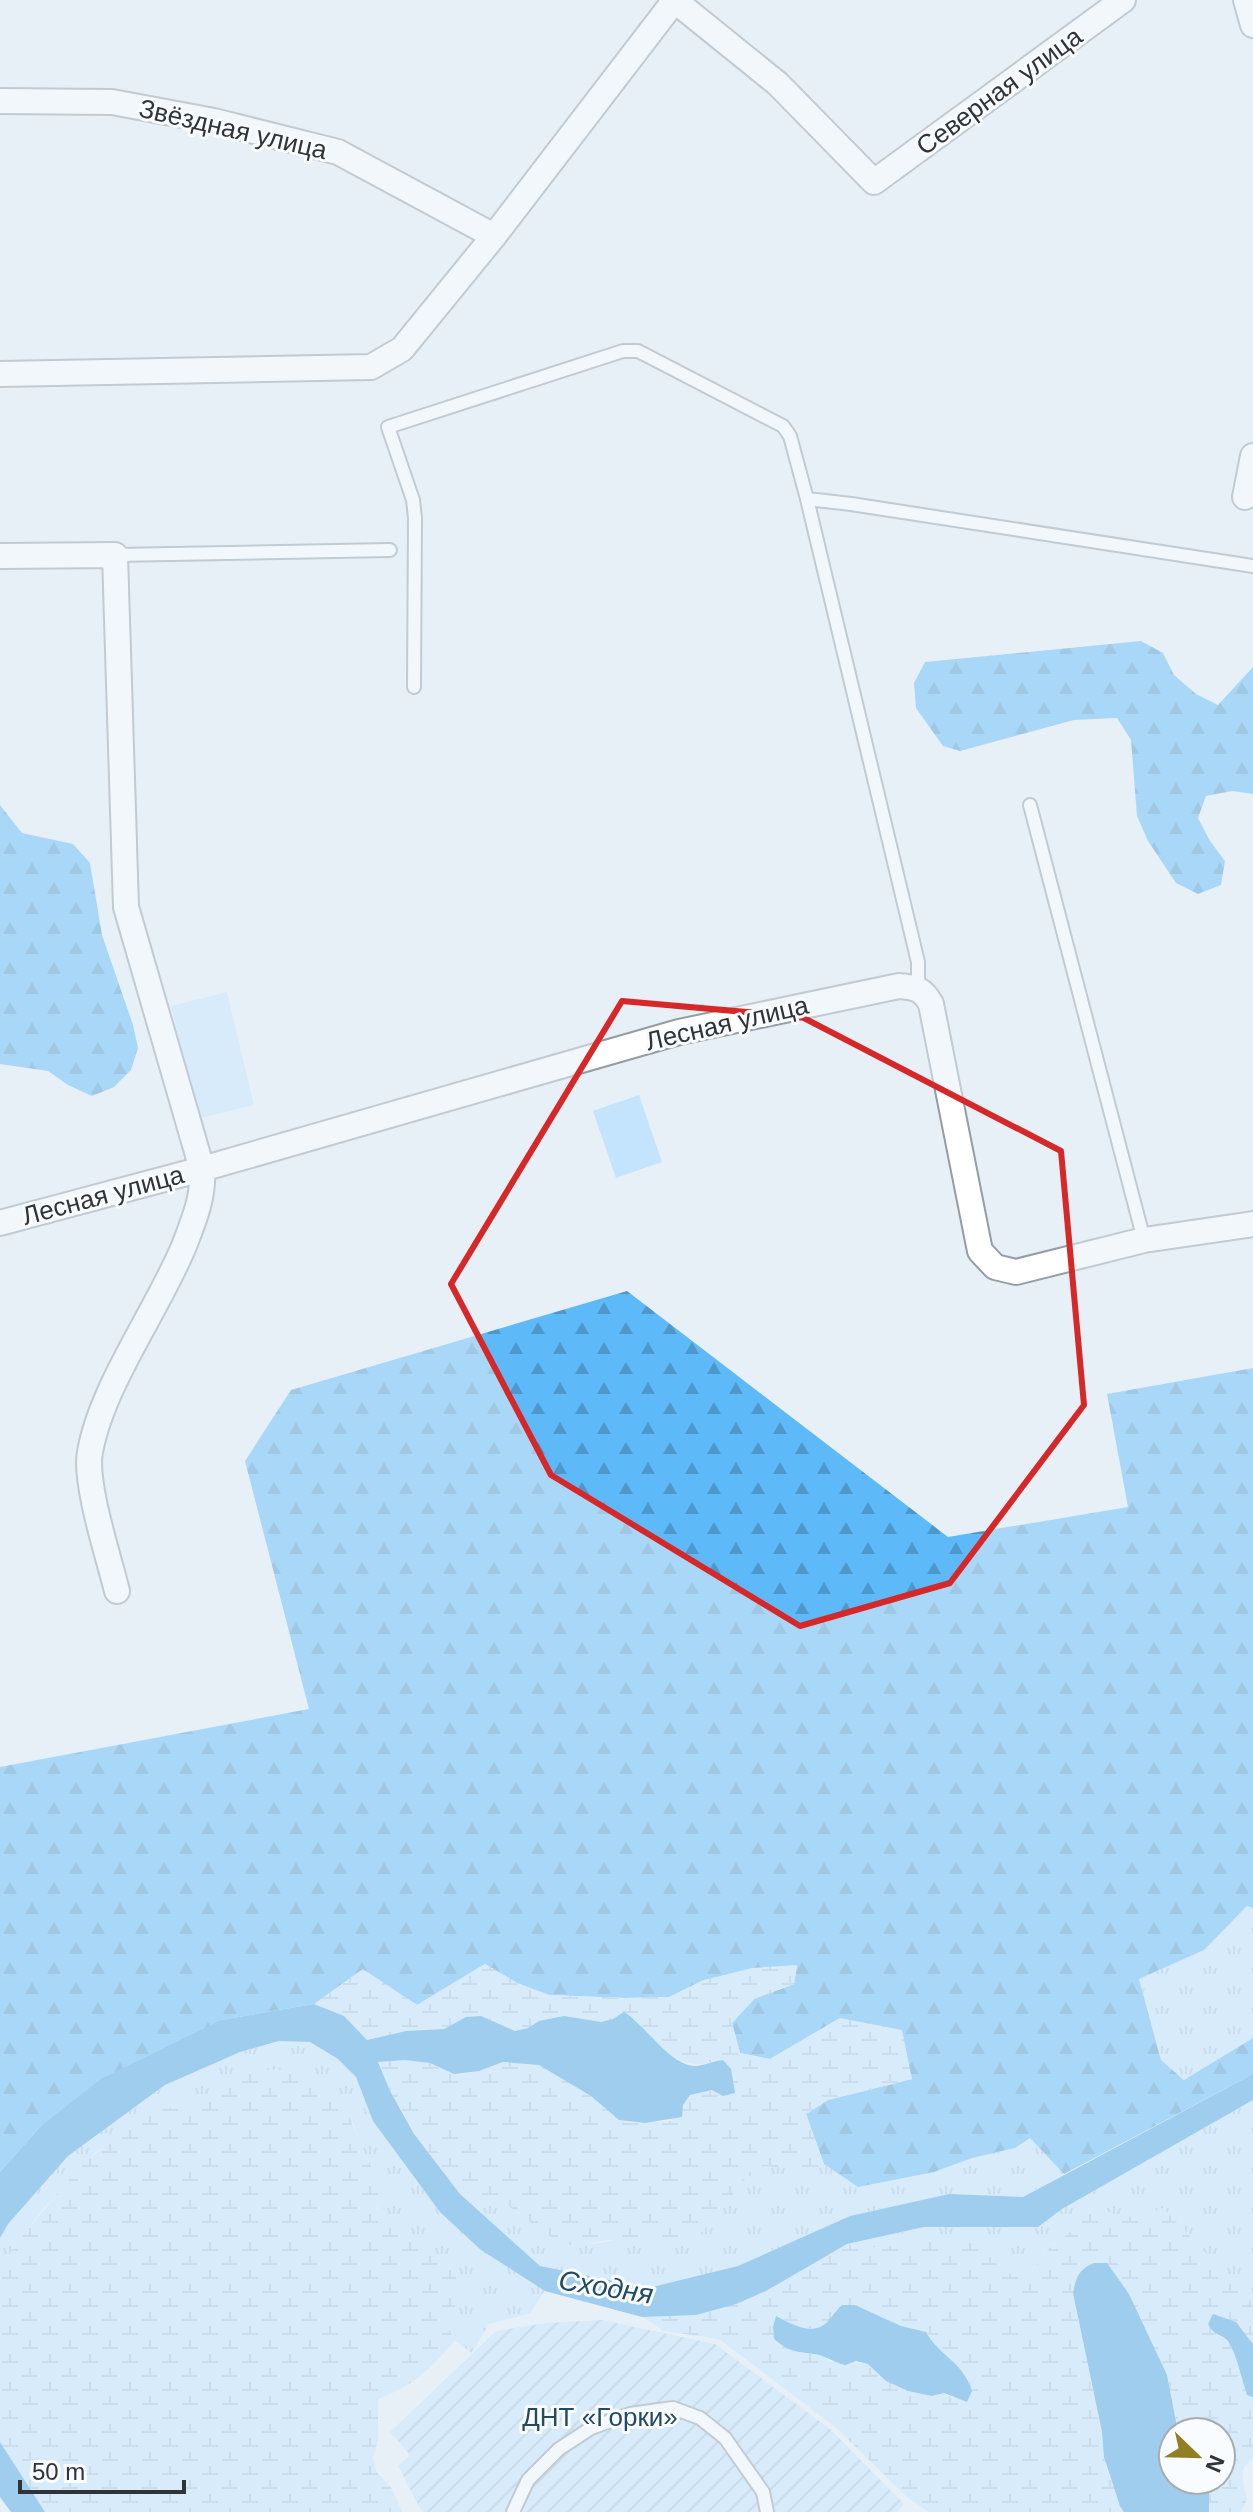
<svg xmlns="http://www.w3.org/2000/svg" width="1253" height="2512" font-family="Helvetica,sans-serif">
<defs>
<pattern id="grass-tufts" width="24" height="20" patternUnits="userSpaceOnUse" patternTransform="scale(2)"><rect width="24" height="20" fill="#c3e4fc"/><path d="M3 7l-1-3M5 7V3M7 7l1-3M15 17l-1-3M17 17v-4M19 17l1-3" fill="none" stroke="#a8c4d9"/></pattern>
<pattern id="forest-firs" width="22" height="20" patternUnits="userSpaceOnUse" patternTransform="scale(2)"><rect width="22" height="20" fill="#5db9f8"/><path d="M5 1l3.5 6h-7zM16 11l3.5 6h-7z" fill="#4d97ca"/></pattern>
<pattern id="wetland-marsh" width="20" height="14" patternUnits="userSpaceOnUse" patternTransform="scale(2)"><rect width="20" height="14" fill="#c3e4fc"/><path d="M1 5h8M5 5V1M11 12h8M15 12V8" fill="none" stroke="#a8c4d9"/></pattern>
<pattern id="garden-furrows" width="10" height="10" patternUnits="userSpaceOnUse" patternTransform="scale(2)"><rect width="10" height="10" fill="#c3e4fc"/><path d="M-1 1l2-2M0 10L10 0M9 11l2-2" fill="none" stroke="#a8c4d9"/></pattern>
</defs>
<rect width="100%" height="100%" fill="#e7f0f7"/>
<!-- grass -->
<path fill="url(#grass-tufts)" d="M1247,1906l6,2v130l-68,42 -24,-20 -22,-81 65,-29z
M279,2041l31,1 28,17 18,18 17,44 108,129 64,41 -15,22 -41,11 -17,29 -17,-12 -7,-14 8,-22 -13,-45 -43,-27 -18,-18v-24l-21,-45 -8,-24 -147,-28 -21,11 -25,5 -63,41 -53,57 -31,39 -13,29v-38l8,-14 60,-68 97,-71 75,-33z
M1253,2100v203l-90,-95c-11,5 -24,9 -36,9 -12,0 -22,-11 -35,-5 -7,3 -12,12 -18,17 -12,9 -23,15 -32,28 -5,7 -8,15 -16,18 -23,8 -36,-28 -56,-32 -39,-8 -88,12 -123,1l77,-17h114l24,-18z
M1030,2138l34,36 -41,23 -74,-3 -99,22 -112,50 -90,22 -108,-22 -80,-72 24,2 24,10 40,29 46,9 25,-5 108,-40 17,-19 20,-14 50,4 10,-6 34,22 76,-14 38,-14 43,-10z"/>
<!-- forest -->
<path fill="url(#forest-firs)" d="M1141,641l22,12 11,22 22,19 22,11 35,-38v127l-21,-3 -26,5 -8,22 12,23 15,20 -4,24 -23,9 -22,-11 -28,-42 -11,-25 -6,-76 -14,-22 -43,2 -114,31 -17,-5 -27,-38 -2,-25 11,-21z
M0,805l22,28 51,11 17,19 12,72 31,90 5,23 -7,22 -17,17 -22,9 -24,-11 -20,-14 -48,-7z
M627,1291l321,246 180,-30 -21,-113 146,-26v540l-6,-2 -43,44 -65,29 22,81 23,20 69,-42v36l-189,100 -34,-36 -15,10 -43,10 -38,14 -76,15 -34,-23 -18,-50 22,-14 84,-21 -72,-61 -70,41 -30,-6 -8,-30 22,-24 40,-15 3,-19 -93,15 -35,17 -44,1 -76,-3 -32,-12 -32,-19 -68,41 -55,-35 -48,34 -93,16 -180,106 -41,46v-405l309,-58 -64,-248 46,-71z"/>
<!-- wetland -->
<path fill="url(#wetland-marsh)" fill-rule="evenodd" d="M485,1964l32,19 32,12 76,3 44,-1 35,-17 48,-12 45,-3 -3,19 -40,15 -22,24 8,30 30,6 70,-41 62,12 10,49 -84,21 -22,14 18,50 -9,6 -51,-4 -20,14 -31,40 -18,19 -25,5 -51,-5 -49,6 -22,-10 -40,-29 -24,-10 -24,-2 -46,-60 -24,-43 -12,-30 27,-1 25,3 24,11 25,-3 24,-9 36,3 52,31 28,24 13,3 39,-2 19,-26 23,-5 -3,-28c-33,10 -55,-20 -75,-43h-22l-12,3 -62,-1 -11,7 -13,3 -34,-15 -14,1 -23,12 -38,2 -39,9 -23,-24 -30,-12 49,-35 54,36z
M277,2069l47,14 18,18 40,90 1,24 17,18 43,27 15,21 -2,24 -8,22 7,14c-27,29 -38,43 -77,58v42l-5,16 3,14 16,18 10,23h-357l-45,-70v-166l13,-29 65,-78 40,-34 42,-25 25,-5 66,-35z
M1163,2208l90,95v41l-17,-22 -21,13c4,1 9,2 12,5 8,7 16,43 20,55l6,2v62c-17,10 -9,24 -6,40l-6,13h-32v-21l5,-11h7v-48h-43l-11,-57 -38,-81 -8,-10 -48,9 29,139 5,38 17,42h-195l-22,-15 -73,-71 -115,-87 -55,-8 -21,-14 53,-2 70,-24 81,-47c35,11 84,-9 123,-1 20,4 33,40 56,32 8,-4 11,-11 16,-18 9,-13 21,-19 32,-28 6,-5 11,-14 18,-17 13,-6 23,5 35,5 12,0 26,-4 36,-9zM843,2305h12l46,21 25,6c11,19 30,28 42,46l-14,21 -10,-6 -12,3 -24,-5 -22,-10 -18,-17 -38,-3 -11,-6 -24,-3 -18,-36c13,7 33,20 48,8 7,-5 11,-14 18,-19z"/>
<!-- garden -->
<path fill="url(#garden-furrows)" d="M602,2320l113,24 115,85 74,75 -6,8h-476l-24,-46 12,-11 -20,-23 106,-101 50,-8z"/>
<!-- pitch -->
<path fill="#c3e4fc" d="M227,992l27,113 -56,14 -27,-113z
M639,1095l23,67 -46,16 -23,-67z"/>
<!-- water -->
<path fill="#45a2df" d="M314,2004l30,12 23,24 39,-9 38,-2 22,-12 15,-1 34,15 13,-3 11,-7 25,-5 37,6 12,-3 11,-7c22,13 46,55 73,54 8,-1 17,-5 26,-6l8,9 4,24 -12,3 -11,-6 -22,5 -7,10 -1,12 -37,6 -26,-3 -28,-24 -52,-31 -36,-3 -24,9 -25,3 -24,-11 -25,-3 -27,2 12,29 24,43 46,60 80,72 108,22 90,-22 112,-50 99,-22 74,3 230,-123v26l-191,109 -24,18h-114l-77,17 -81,47 -30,13 -40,11 -54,2 -97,-26 -64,-41 -41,-38 -67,-91 -17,-44 -18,-18 -28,-17 -31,-1 -39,11 -75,33 -97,71 -60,68 -8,14v-66l41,-46 60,-47 120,-59z
M1094,2263h13l22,31 38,81 11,57h-5v48h41l-5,12v20h-85l-4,-6 -16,-49 -2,-25 -29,-139c3,-16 6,-24 21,-30z
M842,2305h13l46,21 25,6c14,25 37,29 46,59l-5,11 -23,-9 -12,3 -24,-5 -22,-10 -18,-17 -12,-3 -11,4c-9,-2 -18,-8 -26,-10 -20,-4 -28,-1 -45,-16l-1,-12 3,-11c14,7 34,20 49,8 6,-5 11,-14 17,-19z
M1213,2314l23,8 17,22v53l-6,-2c-4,-12 -12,-47 -20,-55 -8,-7 -11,-3 -19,-16z
M0,2442l45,70h-34l-11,-15z"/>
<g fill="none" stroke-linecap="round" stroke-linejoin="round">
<!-- service casing -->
<g stroke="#949da3" stroke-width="16">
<path id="service" d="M807,499l111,463v27
M115,555l275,-5
M414,687l1,-169 -2,-18 -25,-73 235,-76h15l145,75 7,10 17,63 44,5 402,62
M1030,805l114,435
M513,2512l15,-32 31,-31 32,-21 39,-14 43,-6 27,10 25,20 38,54 4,20"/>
</g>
<!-- minor casing -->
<g stroke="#949da3" stroke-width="28">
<path id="minor" d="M674,0l104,84 96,98 249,-182
M1246,0l7,25
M0,101l112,1 102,19 124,31 156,84
M0,374l371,-7 31,-18 92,-113 181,-236
M1245,497l8,-41
M0,556l115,-1 11,352 76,262c2,28 -8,51 -18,77 -27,65 -82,139 -94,206 -6,31 19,106 27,139
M0,1223l202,-54 477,-137 220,-46c16,1 24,3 32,18l49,247 15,16 21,5 128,-32 109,-16"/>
</g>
<!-- service -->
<use href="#service" stroke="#fff" stroke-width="12"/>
<!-- minor -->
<use href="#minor" stroke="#fff" stroke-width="24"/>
</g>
<!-- marked area -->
<path d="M0 0H1253V2512H0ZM622,1001l180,16 259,134 23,254 -134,178 -150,43 -249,-151 -100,-191z" fill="#e7f0f7" fill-opacity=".55" fill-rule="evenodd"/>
<path fill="none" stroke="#d62828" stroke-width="6" stroke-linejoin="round" d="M622,1001l180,16 259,134 23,254 -134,178 -150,43 -249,-151 -100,-191z"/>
<g text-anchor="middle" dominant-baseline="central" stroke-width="6" stroke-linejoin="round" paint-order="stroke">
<!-- street labels -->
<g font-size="26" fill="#313437" stroke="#f9fcff">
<text transform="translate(999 91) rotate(-36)">Северная улица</text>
<text transform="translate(233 129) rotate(13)">Звёздная улица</text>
<text transform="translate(727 1023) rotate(-13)">Лесная улица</text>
<text transform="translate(103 1195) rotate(-15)">Лесная улица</text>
</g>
<!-- park labels -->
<g font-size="26" fill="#234963" stroke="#f9fcff">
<text x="600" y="2417">ДНТ «Горки»</text>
</g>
<!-- water labels -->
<g font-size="28" font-style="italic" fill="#244a64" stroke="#f9fcff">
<text transform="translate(606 2287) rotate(9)">Сходня</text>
</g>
</g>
<!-- north arrow -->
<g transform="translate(1197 2456) rotate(113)"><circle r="38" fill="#f9fcff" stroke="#a9acaf" stroke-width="2"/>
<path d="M0-6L14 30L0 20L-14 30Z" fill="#937e25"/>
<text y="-12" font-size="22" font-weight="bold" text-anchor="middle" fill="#313437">N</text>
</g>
<!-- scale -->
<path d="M20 2480v12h164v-12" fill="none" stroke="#313437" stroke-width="4"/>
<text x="32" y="2480" font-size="24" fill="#313437" stroke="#f9fcff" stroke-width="6" paint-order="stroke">50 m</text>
</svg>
